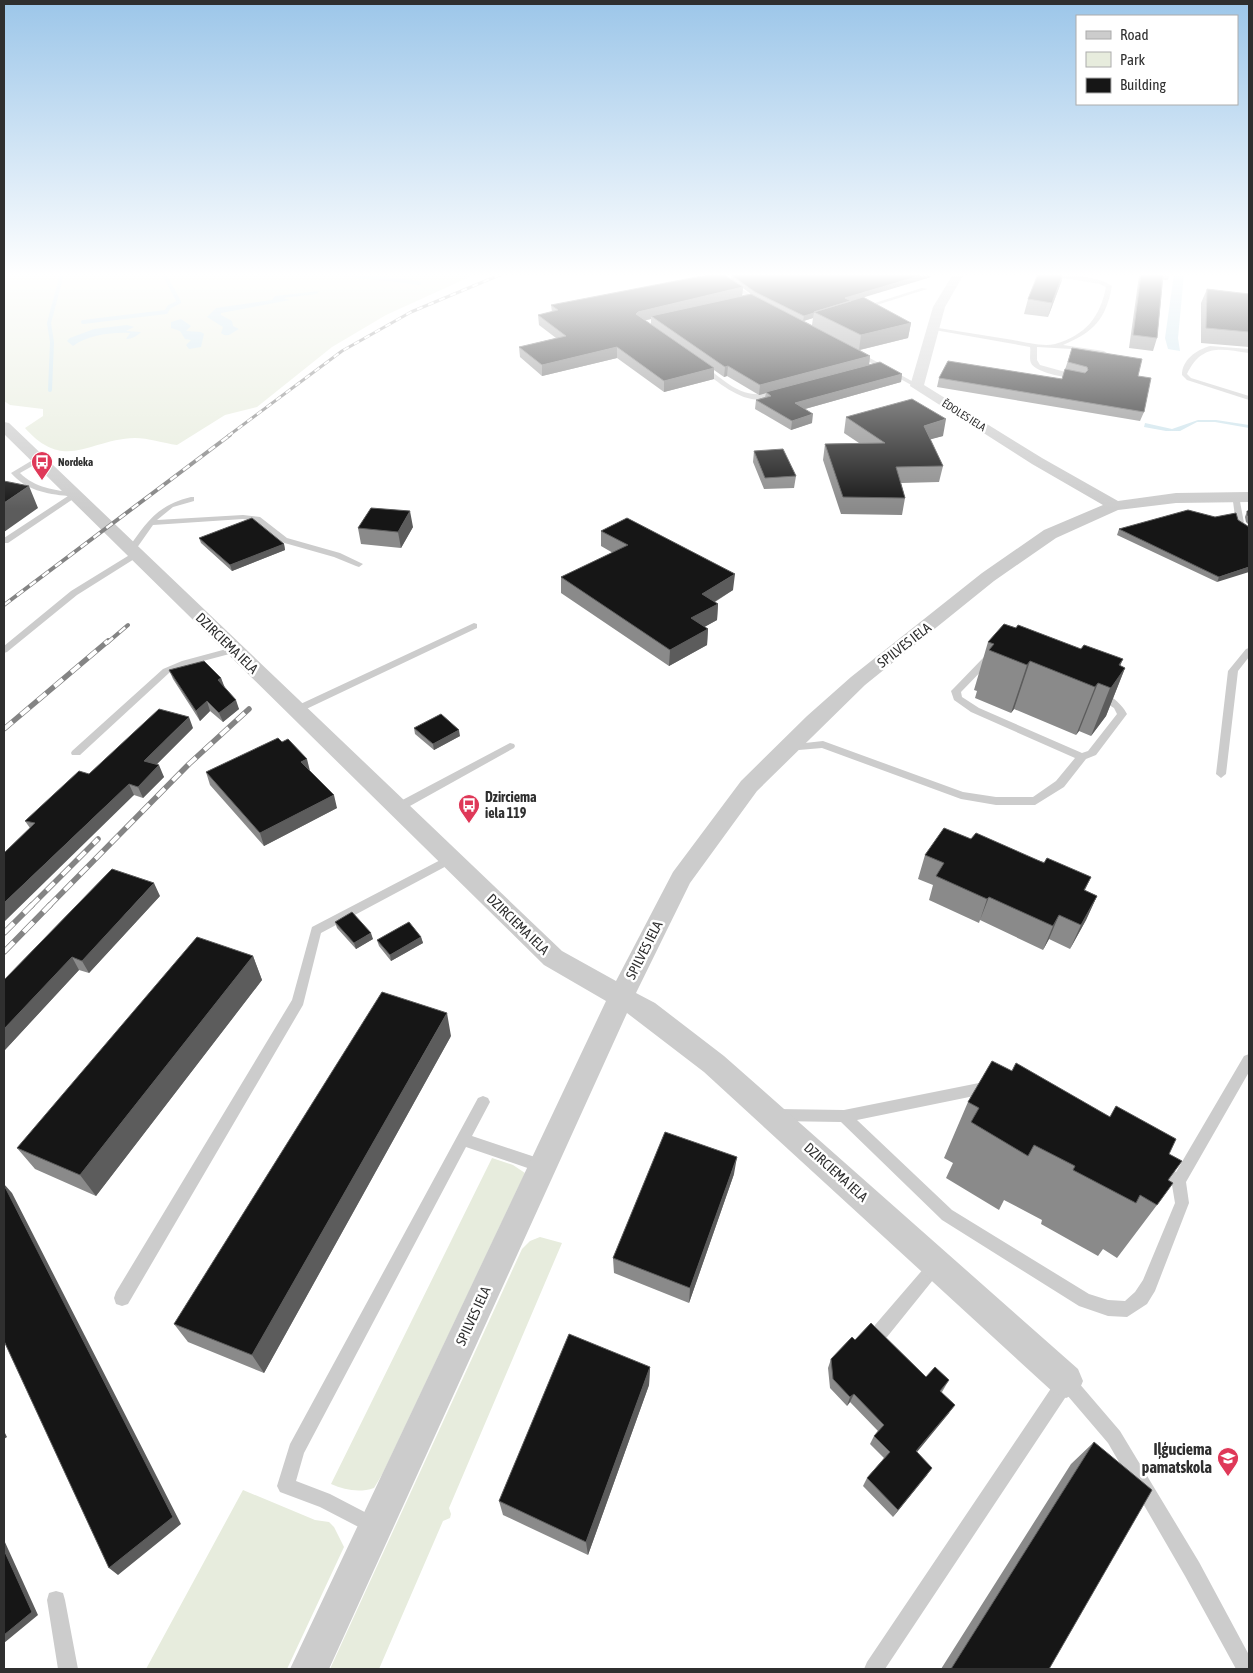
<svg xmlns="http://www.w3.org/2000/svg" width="1253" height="1673" font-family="'Asap Condensed',sans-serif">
<rect width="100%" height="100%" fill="#fff"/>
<!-- green -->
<path fill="#e7ecdd" d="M4,274h472l-90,41 -54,32 -75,60 -32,8 -48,30c-14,-2 -29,-7 -42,-7 -46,1 -70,35 -110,-10l18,-12v-7l-33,-4 -6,-4z
M492,1158l21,7 12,8 -142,300 -9,15c-15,5 -29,2 -43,-4z
M540,1237l22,6 -113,265 2,6 -1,4 -7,3 -64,148h-49l192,-420 8,-8z
M243,1490l72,30 14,2 5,5 10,20 -57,122h-141z"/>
<!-- water -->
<path fill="#cae2eb" d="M1174,274h10l-6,64 2,13 -12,-2 -3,-11z
M319,291l-2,3 -34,4 7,2 -69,13v2l11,6 1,5 6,3c-7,3 -11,10 -18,4l2,-6 -16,-10 9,-9 56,-8 3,-4z
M181,319l10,7 -5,5 15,1 3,2 -3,13 -12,2 -3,-4 5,-5 -6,-1 -5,-8 -9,-3v-6z
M127,325l7,2 -8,4 15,1c-4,4 -9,7 -15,7l4,-6c-18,-1 -42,2 -57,13l-6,-5 3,-3 24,-9z
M1198,420h18l33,5v3l-34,-6h-18l-17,9h-14l-22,-4 1,-4 27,6z"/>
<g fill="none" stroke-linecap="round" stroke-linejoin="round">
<!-- stream -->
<path stroke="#cae2eb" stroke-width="4" d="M344,274l75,9
M83,322l83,-10 3,-5 10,-5 -15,-28
M50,390l2,-48 -3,-19 13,-49"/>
<!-- service -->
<path fill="#ccc" fill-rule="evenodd" d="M629,274h7l-3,2z
M711,274h8l43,28 -5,1z
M1039,274c20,0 58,1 73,12 -6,33 -18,46 -49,59l41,6 3,2 -1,1 -34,-5 -35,-2v13l3,5 40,11v2c-10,1 -45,-5 -49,-15 -2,-5 0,-12 -1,-16l-101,-18 3,-2c27,4 54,9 81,13 12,2 30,7 42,4 31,-9 45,-27 51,-57l-6,-3z
M922,288l5,1 -63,20 -5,-1z
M1210,346l39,3v4c-28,-4 -47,-10 -62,21l4,4 58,18v4l-62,-20 -5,-5c0,-15 14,-25 28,-29z
M857,351l62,34 1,1 -5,1 -60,-33 -1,-1z
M703,366c7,3 13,9 20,14 20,15 31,17 56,11l3,2c-30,19 -58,-6 -81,-24l-1,-1z
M36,458l7,2 -23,13c15,15 35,17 55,20l4,2 -71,48h-4v-5l64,-42c-22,-2 -42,-6 -57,-23z
M1232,494l7,2 5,27 5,3v6l-13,-8z
M191,497h3v4l-21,6 -16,13 86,-5 17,2 27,21 53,15 23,11 -4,3 -3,-1 -22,-9 -53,-15 -26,-21 -12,-2 -90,6 -19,27h-6l-1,-2c19,-27 30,-45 64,-53z
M136,551l3,1v4l-62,39 -70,57 -3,1v-7l67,-55z
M474,623l3,1v4l-177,84h-8l-1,-2 1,-2z
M234,647l5,3 -2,2 -49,13 -19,8 -89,82h-8l-1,-2 1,-2 91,-82 19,-8z
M1249,648v9l-11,14 -12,103 -5,4 -5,-4 12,-103 18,-22z
M993,656l5,3 -2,2 -6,1 -29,30 1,5 17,11 103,45 6,-2 29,-37 -3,-6 -18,-11 -2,-2 2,-2c12,-2 26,11 31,21l-31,41 -10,4 -22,28 -29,18h-39l-35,-6 -139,-51 -35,3 -5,-3 5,-3 36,-4 140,51 33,5h37l23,-16 19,-23 -104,-46 -17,-12 -3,-9 2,-2 31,-32z
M510,743l4,1 1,2 -1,2 -113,63h-8l-1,-3 1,-3z
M450,855l4,1 2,3 -2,3 -133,71 -18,72 -175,299 -6,2 -6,-2 -2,-6 2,-6 176,-292 20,-73z
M1249,1054v18l-63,110 3,21 -34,88 -8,13 -20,13 -19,-1 -29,-10 -137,-86 -101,-98 -65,-1 -5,-2 -2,-4 2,-4 5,-2 68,1 135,-27 15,5 2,4 -2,4 -5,2 -10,-3 -122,25 95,90 137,84 19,6 17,1 10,-9 8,-12 32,-77 -3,-18 -20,-9 -2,-5 2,-5 5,-2 19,8 68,-116z
M483,1096l5,2 2,4 -18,34 75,25 2,5 -2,5 -5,2 -76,-26 -162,306 -8,28 34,13 50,26 3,6 -3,6 -6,3 -54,-28 -40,-15 -3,-6 13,-42 188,-346z
M936,1257l5,3 3,5 -3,5 -54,67 -6,2 -6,-2 -2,-6 2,-6 56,-65z
M1066,1373l6,2 48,56 79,131 50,93v14h-13l-51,-93 -77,-133 -41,-48 -182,274h-21l3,-7 193,-287z
M56,1591l7,2 2,7 13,69h-20l-11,-69 2,-7z"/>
<!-- minor -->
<path fill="#ccc" fill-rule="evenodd" d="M953,274h11l-19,33 -21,78 118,73 76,43 58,-8 73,-1v10l-73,1 -58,7 -62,28 -62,43 -129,104 -108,106 -67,92 -54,110 19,10 69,53 354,313 5,12 -5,12 -12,5 -12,-5 -350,-321 -77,-59 -298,656h-39l316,-668 -62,-36 -540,-531v-12l5,1 553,528 54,30 57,-109 68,-91 66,-65 44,-39 131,-104 62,-43 59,-25 -71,-41 -122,-78 23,-79z"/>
<!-- rail-far3 casing -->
<g stroke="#848484" stroke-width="3">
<path id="rail-far3" d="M228,436l114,-85 69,-39 91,-38"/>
</g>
<!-- rail-far2 casing -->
<g stroke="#848484" stroke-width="4">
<path id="rail-far2" d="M4,605l226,-170
M107,643l21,-18"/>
</g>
<!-- rail-far1 casing -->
<g stroke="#848484" stroke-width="5.5">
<path id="rail-far1" d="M4,729l104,-88
M31,906l67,-67
M49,906l140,-142 60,-55"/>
</g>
<!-- rail casing -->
<g stroke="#848484" stroke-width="6">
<path id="rail" d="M4,933l28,-28
M4,952l46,-47"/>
</g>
<!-- rail-far3 -->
<use href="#rail-far3" stroke="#fff" stroke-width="2" stroke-dasharray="6" stroke-linecap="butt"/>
<!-- rail-far2 -->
<use href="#rail-far2" stroke="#fff" stroke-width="2.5" stroke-dasharray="8" stroke-linecap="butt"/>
<!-- rail-far1 -->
<use href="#rail-far1" stroke="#fff" stroke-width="4" stroke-dasharray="11" stroke-linecap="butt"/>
<!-- rail -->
<use href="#rail" stroke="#fff" stroke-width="4.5" stroke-dasharray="14" stroke-linecap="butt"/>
</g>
<!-- wall -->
<path fill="#8a8a8a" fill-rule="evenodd" d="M736,274h195v3l-68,20 48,26 -3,15 -48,12 10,6 -1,9 33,9 -1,8 -96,27 7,14 -21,7 -36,-21 1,-9 9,-3 1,-4 -7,2 -32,-19 -3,1 -10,-7v9l-50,13 -47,-34 -75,18 -22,-19 -1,-10 37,-9 -17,-13 -1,-10 14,-3 -1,-7 180,-26v-4zM743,288l5,4 3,2 -9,2zM813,318l-1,7 -8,-4zM651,319v5l-6,-4z
M1131,274h39l-2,6h-5l-6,58 -4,13 -24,-3 10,-72 -8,-1z
M1062,280l-14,37 -24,-3 4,-15z
M1207,289l42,5v53l-48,-4v-40z
M1072,348l66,28 6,36 -4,9 -203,-34 2,-9 123,1z
M846,417l97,19 -13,3 13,27 -4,16 -38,1 4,15 -3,17 -61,-1 -18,-54 2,-16 34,-1 -15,-10z
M754,451l42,25 -2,12 -30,1 -11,-27z
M1247,511h2v14l-3,-3 -1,-5z
M1215,517l23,3 11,7 -32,55 -100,-47 2,-6z
M413,527l-12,21 -40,-4 -3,-16z
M601,531l132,59 -18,12 3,2 -1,16 -13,7 4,2 -1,16 -38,21 -108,-73v-16l52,-24 -12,-7z
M199,538l85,6 1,6 -53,21 -31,-28z
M988,642l132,24 5,2 -19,48 -15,20 -12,-5 -3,4 -62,-26 -3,4 -36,-15 2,-7 -3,-1z
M169,670l52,8 3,10 15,21 -16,13 -13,-11 -10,10 -27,-42z
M193,728l-37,37 8,12 -21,21 -9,-3 -104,33 -5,-7 64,-47z
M414,728l46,8 -26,14 -19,-16z
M310,771l27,37 -73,38 -54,-61 -4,-13z
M971,839l120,38 -6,13 12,6 -11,24 -16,29 -21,-10 -6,11 -63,-30 -1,3 -50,-23 4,-15 -15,-6 7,-24z
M160,896l-71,77 -10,-3 -75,81v-71z
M335,922l38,17 -17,10 -19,-21z
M421,937l2,6 -32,18 -12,-15 -2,-6z
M253,956l9,24 -166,216 -61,-27 -18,-21z
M451,1036l-187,337 -76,-31 -14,-18z
M1012,1071l98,46 6,-11 53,48 -1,26 -11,25 -40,53 -14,-9 -5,7 -57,-32 1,-4 -38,-20 -5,10 -53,-32 7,-15 -9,-5 24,-56z
M734,1174l-45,129 -75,-30 -1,-15z
M855,1340l71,37 23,3 -7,12 7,21 -32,39 10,23 -34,42 -30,-31 4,-8 17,-20 -14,-14 4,-8 4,-5 -28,-29 -3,4 -17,-18 -2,-20 3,-9z
M650,1367l-1,18 -61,170 -85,-40 -4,-14z
M1094,1442l-45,227h-108l130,-205z"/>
<!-- shaded-wall -->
<path fill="#5c5c5c" d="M926,274h5v3l-86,26v-5z
M1063,274l-1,6 -14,37 4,-14z
M743,287l-1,10 -91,19v3l-13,3 -2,-8 2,-2z
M814,313l-1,5 -10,3 1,-5z
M911,323l-3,15 -49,12 2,-15z
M617,347v11l-75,18v-11z
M870,356l-1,9 -110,30 1,-10z
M728,366l-1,10 -3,1 1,-10z
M714,368v11l-50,13v-11z
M902,374l-1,8 -107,30 1,-9z
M813,414l-1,9 -21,7 1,-9z
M946,419l-3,17 -22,6 3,-16z
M29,486l9,22 -34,24v-29z
M410,511l3,16 -12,21 -3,-16z
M284,544l1,6 -53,21 -2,-6z
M1249,567v5l-32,10 2,-5z
M735,574l-2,16 -32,20 1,-16z
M718,604l-1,16 -27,15 1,-17z
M708,629l-1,16 -38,21 1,-16z
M1123,659l-11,26 13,-17 -19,48 -15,20 28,-71z
M1030,661l-16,48 -3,4 16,-48z
M221,678l4,10 -7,-8z
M1098,683l-19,48 -3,4 19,-48z
M236,700l3,9 -16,13 -4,-9z
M207,701l3,10 -10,10 -4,-10z
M189,717l4,11 -44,44 -5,-11z
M459,730l1,6 -26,14 -1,-6z
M307,759l3,12 -9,-9z
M159,765l5,12 -21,21 -5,-11z
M129,784l5,11 -130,127v-19z
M334,795l3,13 -73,38 -4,-13z
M154,883l6,13 -71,77 -7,-12z
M1097,896l-11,24 -16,29 11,-24z
M989,897l-9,23 -1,3 8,-24z
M1059,915l-10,24 -6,11 10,-24z
M371,933l2,6 -17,10 -2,-6z
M421,937l2,6 -32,18 -1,-6z
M253,956l9,24 -166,216 -16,-21z
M72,957l7,13 -75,81v-22z
M447,1013l4,23 -187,337 -12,-18z
M737,1157l-3,17 -45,129 1,-15z
M4,1184l8,9 169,331 -63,51 -9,-7z
M650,1367l-1,18 -61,170 -2,-13z
M854,1394l-4,8 -3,4 3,-9z
M955,1405l-6,8 -38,46 5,-8z
M4,1431l3,6 -3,2z
M932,1468l-5,7 -34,42 5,-7z
M4,1540l34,75 -34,28z"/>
<!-- building -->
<path fill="#161616" stroke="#5c5c5c" d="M712,274h11l20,13 -105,25 -2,2 78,54 -50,13 -47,-34 -75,18 -23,-18 47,-11 -28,-21 20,-5 -7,-5z
M736,274h190l-81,24 6,3 -37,11v1l-10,3 -49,-24 -24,-17z
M1038,274h25l-11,29 -24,-4z
M1141,274h22l-6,64 -24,-3z
M1207,289l42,5v38l-43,-4z
M751,294l119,62 -110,29 -32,-19 -3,1 -74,-51z
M863,297l48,26 -50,12 -47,-23z
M1072,348l70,11 -4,17 13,2 -7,34 -205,-34 9,-17 114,18 3,-10 20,4 3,-3 -1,-3 -19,-5z
M880,362l22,12 -107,29 18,11 -21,7 -36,-21 15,-4 -5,-4z
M912,399l34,20 -22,7 19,40 -47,1 9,31 -62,-1 -18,-53 60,-1 -39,-26z
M783,449l13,27 -31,2 -11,-27z
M4,481l25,5 -25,17z
M371,508l39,3 -12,21 -40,-4z
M1188,510l27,7 21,-4 2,7 11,7v40l-30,10 -100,-48z
M1247,511h2v6l-1,-1z
M252,518l32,26 -54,21 -31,-27z
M627,518l108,56 -33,20 16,10 -27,14 17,11 -38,21 -109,-73 67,-32 -27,-14z
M1004,624l12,4 2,-3 63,24 3,-4 39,14 -4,6 6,3 -14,20 -13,-5 -3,4 -65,-26 -3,4 -38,-15 5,-6 -6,-2z
M204,661l17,17 -3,2 18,20 -17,13 -12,-12 -11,10 -27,-41z
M159,709l30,8 -45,44 15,4 -21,22 -9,-3 -125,119v-50l31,-30 -10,-2 54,-50 10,3z
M441,714l18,16 -26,14 -19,-16z
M278,738l4,4 6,-3 19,20 -6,3 33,33 -74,38 -54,-61z
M944,828l27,11 5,-6 68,30 3,-5 44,19 -7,13 13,6 -16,29 -22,-10 -6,11 -64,-29 -2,2 -51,-23 8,-13 -19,-8z
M112,869l42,14 -72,78 -10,-4 -68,72v-49z
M352,912l19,21 -17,10 -19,-21z
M409,922l12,15 -31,18 -13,-15z
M197,937l56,19 -173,219 -63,-27z
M382,992l65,21 -195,342 -78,-31z
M992,1061l20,10 4,-8 94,54 6,-11 60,33 -7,15 13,7 -14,19 5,3 -16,22 -17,-10 -4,8 -63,-33 2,-4 -41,-21 -6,11 -57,-34 8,-14 -11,-6z
M665,1132l72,25 -47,131 -77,-30z
M4,1185l169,332 -64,51 -105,-227z
M871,1323l55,54 9,-10 14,13 -9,11 15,14 -39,46 16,17 -34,42 -31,-32 23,-26 -16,-16 10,-11 -30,-31 -4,3 -17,-18 -2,-20 21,-22 3,3z
M569,1334l81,33 -64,175 -87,-41z
M1094,1442l58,48 -103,179h-98z
M4,1550l28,62 -28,23z"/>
<!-- sky -->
<linearGradient id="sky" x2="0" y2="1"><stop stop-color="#9cc6e9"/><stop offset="0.54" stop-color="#fff"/><stop offset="1" stop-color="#fff" stop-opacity="0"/></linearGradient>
<rect width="1253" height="509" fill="url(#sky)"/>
<!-- icons -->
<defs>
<g id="bus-pin" transform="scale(1.125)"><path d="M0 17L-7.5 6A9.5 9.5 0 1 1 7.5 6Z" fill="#df3858" stroke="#fff"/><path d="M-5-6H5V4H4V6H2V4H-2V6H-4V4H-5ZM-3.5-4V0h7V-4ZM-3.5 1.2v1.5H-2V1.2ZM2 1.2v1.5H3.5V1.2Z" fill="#fff"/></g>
<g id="school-pin" transform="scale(1.125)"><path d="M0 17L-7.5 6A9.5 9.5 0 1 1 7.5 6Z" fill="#df3858" stroke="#fff"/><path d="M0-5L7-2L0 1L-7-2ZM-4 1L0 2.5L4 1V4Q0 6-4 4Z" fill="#fff"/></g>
</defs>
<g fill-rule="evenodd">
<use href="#bus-pin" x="42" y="462"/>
<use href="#bus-pin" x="469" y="805"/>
<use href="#school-pin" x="1228" y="1458"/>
</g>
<g text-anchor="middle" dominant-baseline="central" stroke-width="5" stroke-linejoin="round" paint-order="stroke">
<!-- far-street labels -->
<g font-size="11" fill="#2f2f2f" stroke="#fff">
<text transform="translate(964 415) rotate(32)">ĒDOLES IELA</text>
</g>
<!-- far-poi labels -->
<g font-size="11" font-weight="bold" fill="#2f2f2f" stroke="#fff" text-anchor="start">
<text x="58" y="462">Nordeka</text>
</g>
<!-- street labels -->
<g font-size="14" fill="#2f2f2f" stroke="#fff">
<text transform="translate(227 643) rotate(44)">DZIRCIEMA IELA</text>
<text transform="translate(904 645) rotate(-38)">SPILVES IELA</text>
<text transform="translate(518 924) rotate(44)">DZIRCIEMA IELA</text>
<text transform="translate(644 950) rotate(-63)">SPILVES IELA</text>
<text transform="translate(836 1172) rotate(42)">DZIRCIEMA IELA</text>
<text transform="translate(473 1316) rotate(-65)">SPILVES IELA</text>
</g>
<!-- poi labels -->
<g font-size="14" font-weight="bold" fill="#2f2f2f" stroke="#fff" text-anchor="start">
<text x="485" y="797">Dzirciema<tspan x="485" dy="16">iela 119</tspan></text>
</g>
<!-- near-poi labels -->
<g font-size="16" font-weight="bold" fill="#2f2f2f" stroke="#fff" text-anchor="end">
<text x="1212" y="1449">Iļģuciema<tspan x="1212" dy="18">pamatskola</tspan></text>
</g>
</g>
<!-- border -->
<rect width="1253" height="1673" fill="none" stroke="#2f2f2f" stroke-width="10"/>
<!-- legend -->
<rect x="1076" y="15" width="162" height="90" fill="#ffffff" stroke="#acacac"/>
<rect x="1086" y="31" width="25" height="8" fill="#cccccc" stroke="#acacac"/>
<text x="1120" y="40" font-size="15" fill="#2f2f2f">Road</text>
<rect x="1086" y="52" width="25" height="15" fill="#e7ecdd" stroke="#acacac"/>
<text x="1120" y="65" font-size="15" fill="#2f2f2f">Park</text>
<rect x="1086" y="78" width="25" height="15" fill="#161616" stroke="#acacac"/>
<text x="1120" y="90" font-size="15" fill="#2f2f2f">Building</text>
</svg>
